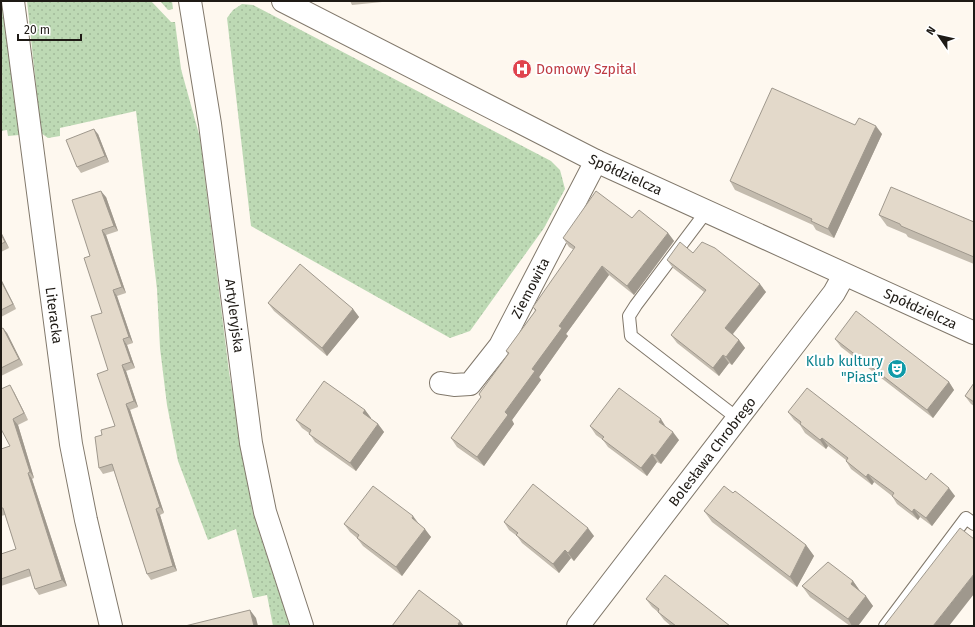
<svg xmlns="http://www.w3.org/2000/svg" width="975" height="627" font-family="'Fira Sans',sans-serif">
<defs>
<pattern id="grass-dots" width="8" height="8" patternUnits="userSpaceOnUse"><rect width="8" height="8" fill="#bdd9b4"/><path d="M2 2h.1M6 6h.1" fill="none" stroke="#a2ba9a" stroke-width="1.8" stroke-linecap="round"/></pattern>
</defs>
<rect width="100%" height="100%" fill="#fef8ef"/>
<!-- grass -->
<path fill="url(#grass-dots)" d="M1,1l5,9 16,120 -3,5 -11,1 -1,-6 -6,1z
M27,1h124l20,21h4l6,47 19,69 29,234 24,141 37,113h-17l-6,-31 -14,3 -17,-69 -28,11 -30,-79 -11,-56 -7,-57 -3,-59 -21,-178 -76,17v8l-12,2 -7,-5z
M160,1h12l1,8 -5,1z
M242,4l11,1 298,156 9,9 5,19 -21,39 -74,103 -20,7 -199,-112 -24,-208 6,-8z"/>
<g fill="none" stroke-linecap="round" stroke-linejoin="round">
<!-- service casing -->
<g stroke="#81786b" stroke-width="14">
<path id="service" d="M706,212l-70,93 -7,11 2,20 106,82
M885,626l81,-108 8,6"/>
</g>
<!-- minor casing -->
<g stroke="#81786b" stroke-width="24">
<g id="minor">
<path id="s1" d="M13,1l58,443 15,76 25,106"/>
<path id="s2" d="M283,1l313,160 378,172"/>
<path id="s3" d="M441,383l13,2 16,-1 30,-38 96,-185"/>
<path id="s4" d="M578,626l256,-333 10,-18"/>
</g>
</g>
<!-- tertiary casing -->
<g stroke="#81786b" stroke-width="24">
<g id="tertiary">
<path id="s5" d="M190,1l20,123 41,319 14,69 37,114"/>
</g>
</g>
<!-- service -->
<use href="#service" stroke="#fff" stroke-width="12"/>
<!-- minor -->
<use href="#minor" stroke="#fff" stroke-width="22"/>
<!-- tertiary -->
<use href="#tertiary" stroke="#fff" stroke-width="22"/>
</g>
<!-- wall -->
<path fill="#c3bbae" d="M350,1h42l-40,4z
M855,125l27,9 -48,104 -18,-8 -3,-5 -78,-35 -5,-9z
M98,134l11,28 -28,11 -4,-6z
M106,197l12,34 -12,4 20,58 -9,3 16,47 -6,2 8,23 -9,3 12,36 -8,3 34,103 -4,2 17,56 -26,9 -4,-6 -33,-103 -11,3 -4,-6 3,-33 13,-9 -13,-113 -12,-57z
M879,215l95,7v42l-66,-27 -2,-3 -19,-8z
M632,218l36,15 6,8 -40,54 -25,-20 -43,59 2,2 -29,41 2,3 -29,40 2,4 -30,42 -27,-19 -6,-9 30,-41 -2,-3 29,-39 -2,-4 29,-40 -2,-4 41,-57 -5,-3 -6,-9z
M1,232l8,16 -8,4z
M693,253l73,39 -33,42 6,6 6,8 -13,17 -3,-2 -10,13 -42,-33 -6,-8 33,-43 -31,-24 -6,-8z
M1,279l15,30 -15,8z
M268,303l85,6 6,8 -32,39 -53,-45z
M1,329l6,4 16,32 -22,11z
M835,339l114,43 5,8 -21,28 -92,-71z
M974,383v23l-3,-2 -6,-8z
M14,392l14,28 -10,5 16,53 -2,1 35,107 -28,9 -4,-6 -4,-13 -30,10v-32l15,-5 -11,-34 -4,1v-67l9,-3z
M365,410l6,8 -1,1 8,5 6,8 -28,39 -41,-29 -6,-9 -7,-5 -6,-8z
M788,412l138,68 29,16 -23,30 -12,-9 -2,3 -21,-16 -5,-8 -18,-14 -2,3 -21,-16 -5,-8v-1l-18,-14 -2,3 -21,-16 -5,-8 -6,-5z
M590,426l89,14 -18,24 -4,-2 -10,14 -39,-29 -5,-7 -7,-5z
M733,493l73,52 8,11 -17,31 -85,-65 -8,-11z
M504,522l90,14 -20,25 -3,-3 -12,15 -37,-30 -5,-7 -8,-6z
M344,524h75l12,13 -29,39 -39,-30 -6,-8 -7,-6z
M853,581l7,10 13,15 -15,20h-8l-40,-29 -8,-11z
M646,599l84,27h-59l-7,-6 -6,-8 -6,-5z"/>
<!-- shaded-wall -->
<path fill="#9f988d" d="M876,126l6,8 -48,104 -6,-9z
M94,129l4,5 11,28 -4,-6z
M101,191l5,6 12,34 -4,-5z
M102,230l4,5 20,58 -4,-6z
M1,232l8,16 -4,-6 -4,-8z
M668,233l6,8 -40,54 -7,-9z
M602,266l7,9 -43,59 2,2 -29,41 2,3 -29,40 2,4 -30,42 -7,-9 82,-131z
M1,279l15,30 -3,-5 -12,-23z
M760,284l6,8 -35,44 -6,-8z
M113,290l4,6 16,47 -4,-6z
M353,309l6,8 -32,39 -5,-8z
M3,328l4,5 16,32 -4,-6z
M123,339l4,6 8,23 -4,-6z
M739,340l6,8 -13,17 -6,-8z
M723,355l6,8 -10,13 -6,-8z
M122,365l4,6 12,36 -4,-6z
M949,382l5,8 -21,28 -6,-8z
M10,385l4,7 14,28 -4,-7z
M126,404l4,6 34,103 -4,-6z
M365,410l6,8 -3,4 -5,-9z
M13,419l5,6 16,53 -4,-6z
M661,419l5,8 -7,-5z
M378,424l6,8 -28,39 -6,-8z
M673,432l6,8 -18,24 -6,-8z
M822,438l6,8 -2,3 -6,-9z
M652,454l5,8 -10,14 -6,-8z
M28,473l4,6 35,107 -5,-6z
M868,474l6,8 -2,3 -6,-8z
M949,488l6,8 -23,30 -6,-8z
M156,509l4,6 17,56 -4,-5z
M914,509l6,8 -2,3 -6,-8z
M413,516l6,8 -7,-6z
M588,528l6,8 -20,25 -6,-8z
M425,529l6,8 -29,39 -6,-9z
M806,545l8,11 -17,31 -7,-10z
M565,550l6,8 -12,15 -6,-9z
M974,574v20l-25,32h-16z
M853,581l7,10 -9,-7z
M866,596l7,10 -15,20h-6l-4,-7z
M250,610l6,8 2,8h-4z
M460,621l4,5h-5l-1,-2z"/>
<!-- building -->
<path fill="#e3d9ca" stroke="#9f988d" d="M772,88l83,37 4,-7 17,8 -48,103 -17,-8 1,-2 -82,-38z
M94,129l11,27 -28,11 -11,-27z
M891,187l83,35v35l-73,-31 -1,-2 -21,-9z
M101,191l13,35 -12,4 20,57 -9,3 16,47 -6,2 8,23 -9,3 12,36 -8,3 34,103 -4,2 17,57 -26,8 -35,-110 -13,4 -4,-31 7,-2 -1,-5 14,-4 -18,-52 11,-4 -17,-54 11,-3 -18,-55 6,-2 -18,-56z
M596,191l36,27 7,-8 29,23 -41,53 -25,-20 -43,60 3,2 -30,41 3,2 -30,41 3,3 -31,42 -26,-19 30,-41 -2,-3 30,-41 -3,-2 30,-41 -3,-3 42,-60 -12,-9z
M1,234l4,8 -4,2z
M680,242l13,11 9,-11 13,6 45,36 -35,44 14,12 -13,17 -3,-2 -10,13 -42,-33 35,-45 -39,-30z
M300,264l53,45 -31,39 -54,-45z
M1,281l12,23 -12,6z
M856,311l93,71 -22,28 -92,-71z
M3,328l16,31 -18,9v-39z
M324,381l41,29 -2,3 15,11 -28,39 -41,-29 2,-4 -15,-10z
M974,383v19l-9,-6z
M10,385l14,28 -11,6 17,53 -2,1 34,107 -27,9 -6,-20 -28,10v-25l15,-5 -13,-41h-2v-59l9,-3 -9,-17v-40z
M619,388l42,31 -2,3 14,10 -18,24 -3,-2 -11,14 -39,-29 2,-2 -14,-11z
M807,388l119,92 5,-7 18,15 -23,30 -12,-9 -2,3 -20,-16 2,-3 -26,-19 -2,3 -20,-16 2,-3 -26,-20 -2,2 -20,-16 1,-2 -13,-10z
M533,484l55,44 -20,25 -3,-3 -12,14 -37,-29 2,-2 -14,-11z
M373,486l40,30 -1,2 13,11 -29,38 -39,-29 2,-3 -15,-11z
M724,486l9,7 2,-2 71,54 -16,32 -86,-66z
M960,528l14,11v35l-41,52h-49z
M828,562l25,19 -2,3 15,12 -18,23 -46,-33z
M665,575l65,51h-49l-1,-1 -1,1h-3l-18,-14 1,-3 -13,-10z
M419,590l41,31 -2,3 2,2h-68z
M250,610l4,16h-69z"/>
<!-- icons -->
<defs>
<g id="hospital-disc" transform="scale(1)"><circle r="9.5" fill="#e0444e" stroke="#fff"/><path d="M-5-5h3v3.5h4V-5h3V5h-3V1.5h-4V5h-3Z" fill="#fff"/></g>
<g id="theatre-disc" transform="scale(1)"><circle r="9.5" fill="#0f9aa8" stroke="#fff"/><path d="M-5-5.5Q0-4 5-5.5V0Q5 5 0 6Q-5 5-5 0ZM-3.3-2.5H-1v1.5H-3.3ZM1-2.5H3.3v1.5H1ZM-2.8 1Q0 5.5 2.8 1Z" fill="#fff"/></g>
</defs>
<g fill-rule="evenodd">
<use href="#hospital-disc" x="522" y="69"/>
<use href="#theatre-disc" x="897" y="369"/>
</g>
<g text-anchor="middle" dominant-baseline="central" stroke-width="4" stroke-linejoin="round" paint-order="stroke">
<!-- health labels -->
<g font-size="14" fill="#be3a42" stroke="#fff" text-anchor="start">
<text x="536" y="69">Domowy Szpital</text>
</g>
<!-- street labels -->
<g font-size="14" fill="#1e1a15" stroke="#fff">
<text stroke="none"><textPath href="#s2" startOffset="384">Spółdzielcza</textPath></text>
<text stroke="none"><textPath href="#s3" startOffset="143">Ziemowita</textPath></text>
<text stroke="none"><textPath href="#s2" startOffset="708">Spółdzielcza</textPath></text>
<text stroke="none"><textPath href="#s1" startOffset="317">Literacka</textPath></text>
<text stroke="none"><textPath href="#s5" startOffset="318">Artyleryjska</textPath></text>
<text stroke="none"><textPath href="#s4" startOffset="220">Bolesława Chrobrego</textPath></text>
</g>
<!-- culture labels -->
<g font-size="14" fill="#0d838f" stroke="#fff" text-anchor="end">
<text x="883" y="361">Klub kultury<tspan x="883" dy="16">"Piast"</tspan></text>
</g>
</g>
<!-- border -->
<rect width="975" height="627" fill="none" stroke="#1e1a15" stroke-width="4"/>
<!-- north arrow -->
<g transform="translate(939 36) rotate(304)" stroke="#ffffff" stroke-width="3" paint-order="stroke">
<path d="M0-3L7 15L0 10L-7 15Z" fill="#1e1a15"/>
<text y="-6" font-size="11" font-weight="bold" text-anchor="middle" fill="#1e1a15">N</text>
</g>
<!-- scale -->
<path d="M18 34v6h63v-6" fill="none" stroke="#1e1a15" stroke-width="2"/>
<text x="24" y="34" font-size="12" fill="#1e1a15" stroke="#ffffff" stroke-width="3" paint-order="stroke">20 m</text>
</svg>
